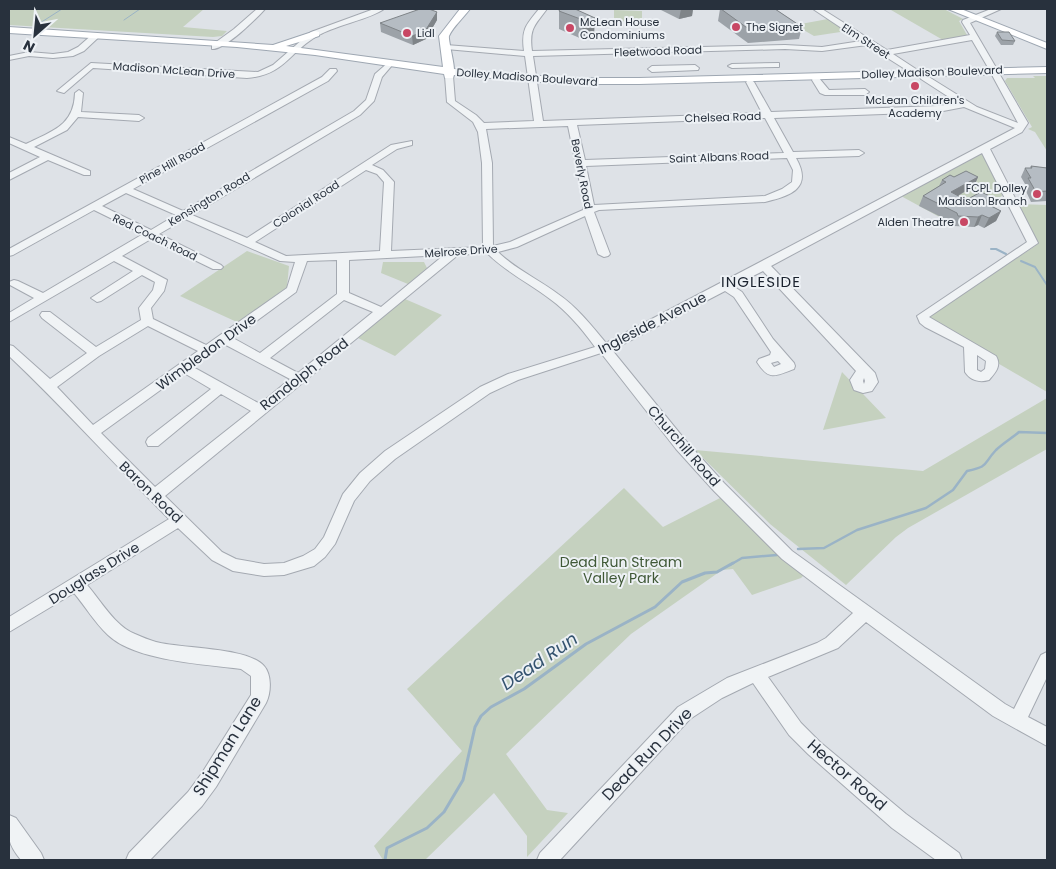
<svg xmlns="http://www.w3.org/2000/svg" width="1056" height="869" font-family="Poppins,sans-serif">
<rect width="100%" height="100%" fill="#dee2e7"/>
<!-- green -->
<path fill="#c5d1bf" d="M12,9h192l-21,18 44,4 -5,5 -9,1 -204,-12v-14z
M896,9h48l19,10 -4,2 8,14 -24,5 -52,-30z
M614,10l28,1v11l-28,-1z
M828,19l19,12 -33,5 -19,-11z
M1033,76h14v75l-12,-19 -7,-3 4,-2 -27,-46 2,-3h28z
M986,151l19,43 -51,31 -53,-29z
M1017,204l30,1v187l-123,-72 111,-74z
M247,251l42,15 -2,21 -48,36 -59,-27z
M383,262h41l3,6 -19,16 -27,-11z
M405,299l37,16 -47,41 -37,-18z
M842,372l44,46 -63,12z
M1047,398v51l-139,79 -12,9 -50,48 -76,-61 -75,-74 228,21z
M624,488l39,39 61,-31 80,79 -3,3 -49,17 -19,-26 -11,1 -91,64 -125,120 41,56 21,3 -41,44v-21l-33,-43 -69,67h-42l-9,-14 88,-95 -55,-62z"/>
<g fill="none" stroke-linecap="round" stroke-linejoin="round">
<!-- stream-far3 -->
<path stroke="#9ab3c6" stroke-width="1" d="M124,20l16,-11
M40,23l22,-14"/>
<!-- stream-far2 -->
<path stroke="#9ab3c6" stroke-width="2" d="M991,249h5l10,5
M1021,261l14,6 12,18"/>
<!-- stream-far1 -->
<path stroke="#9ab3c6" stroke-width="2.5" d="M798,549l26,-1 33,-18 69,-22 27,-18 14,-19c23,-5 15,-6 29,-21 7,-7 16,-12 23,-18l28,1
M730,565l12,-7 35,-3"/>
<!-- stream -->
<path stroke="#9ab3c6" stroke-width="3" d="M385,860l2,-12 40,-20 17,-16 19,-32 12,-53 6,-11 10,-9 33,-18 62,-45 69,-37 27,-25 23,-9 12,-1 16,-9"/>
<!-- minor casing -->
<g stroke="#a4a9b1" stroke-width="2">
<path id="minor" d="M257,9h8c-9,10 -40,41 -53,40v-4l22,-16z
M374,9h10c-14,10 -47,16 -65,26 -30,16 -33,40 -72,43l-154,-10 -29,25 -7,-2 34,-28 167,9 15,-7 38,-33z
M539,9h8c-13,17 -18,20 -15,42l253,-6 37,2 39,-6 -48,-32h9l65,41 83,-15 -8,-13 1,-2 28,-11h10l-31,14 28,48 -1,2 3,2 28,48 -6,9 -32,17 48,94 -109,74 67,39c6,10 -1,17 -7,24 -10,3 -19,0 -24,-8l-1,-25 -39,-20 -5,-4 -3,-7 110,-74 -45,-89 -211,113 104,107 3,9 -6,9 -9,2 -9,-3 -4,-10 6,-9 -93,-100 -30,15 9,6 31,47 21,24 1,3 -1,3c-19,7 -25,12 -37,-7l2,-3 11,-4 1,-3 -37,-55 -9,-6 -113,59 74,91 38,42 68,68 213,153 9,5 27,-54 6,-3v25l-19,40 19,10v19l-54,-30 -127,-94 -28,26 -70,29 33,46 19,19 86,72 53,39 3,7h-26l-44,-32 -84,-74 -19,-19 -36,-52 -31,15 -32,21 -130,141h-23l3,-7 138,-146 49,-29 90,-35 9,-5 27,-25 -71,-54 -68,-68 -38,-42 -75,-96 -83,27 -28,13 -95,66 -25,22 -16,20 -19,43 -10,13 -11,9 -30,9 -20,1 -31,-5 -21,-11 -34,-32 -91,57c14,16 28,41 48,49 7,3 14,6 21,8 26,7 92,5 108,24 8,9 7,27 2,37l-50,84 -14,19 -52,54h-24l3,-7 59,-61 14,-19 49,-78v-19l-10,-7c-37,-5 -106,-8 -133,-34 -13,-12 -23,-29 -34,-42l-65,39v-15l160,-98c-54,-54 -105,-111 -160,-163v-11l4,1 37,33 37,-26 -45,-35 -2,-3 2,-3h8l46,35 45,-27 -2,-12 14,-18 2,-8 -13,-7 -41,26 -4,1 -6,-4 42,-27 -19,-10 -105,61v-9l25,-15 -24,-13 -1,-3 5,-2 4,1 25,12 100,-59 -49,-24 -81,45 -4,1v-7l313,-172 8,-8h6l1,2 -9,10 -195,108 50,22 171,-100 12,-11 9,-26 15,-13 4,2 -12,14 -8,24 -14,14 -168,100 55,23 144,-93 21,-4v4l-15,4 -25,16 11,5 11,12 -3,69 92,-4 -1,-84 -4,-31 -5,-10 -26,-20 -2,-26 4,-3 4,3 2,25 21,14 8,8 50,-2 -9,-65 -79,-7 -4,-2 4,-2 78,6c-3,-22 2,-26 15,-42zM972,40l18,31 3,2 -1,2 26,48 -41,-16 -53,-33 -4,3 1,2 37,24 -20,3 -167,6 -17,-30 -4,-3 -4,3 16,31 -219,8 -10,-65 252,-7 37,2 45,-6 49,31 3,-1v-4l-26,-17zM964,107l51,21 -409,215c-15,-18 -29,-36 -48,-49 -20,-15 -43,-25 -60,-42l19,-5 68,-31 13,38 6,3 4,-1 2,-2 -16,-42 5,-2 166,-8c26,-6 48,-14 31,-44l63,-2 5,-3 -5,-3 -66,2 -19,-34 164,-6zM765,118l19,35 -199,7 -8,-35zM568,126l16,77 -1,7 -73,32 -17,4 -1,-83 -6,-34zM787,158l6,12 -1,12 -10,7 -17,7 -171,9 -8,-39zM366,170l11,4 7,8 -4,69 -94,5 -31,-14zM126,193l50,22 -25,15 -49,-24zM185,219l95,42 15,1 -8,26 -81,57 -53,-26 -2,-11 13,-17 3,-11 -45,-24 29,-17 62,30h8l2,-2 -2,-2 -62,-31zM487,253c19,19 42,30 63,46 18,13 32,30 45,48l-87,27 -28,13 -95,64 -25,22 -17,21 -19,43 -9,12 -12,7 -19,7 -20,1 -28,-5 -14,-7 -57,-56 293,-241zM444,255l-63,52 -32,-14v-33zM337,260v34l-77,59 -27,-15 63,-46 11,-31zM344,300l29,12 -75,61 -28,-15zM148,326l50,25 -105,74 -36,-38 42,-31zM224,344l66,35 -30,25 -67,-37zM977,355l9,6 -1,8 -4,3 -4,-2zM778,361l3,3 -7,3 -3,-4zM184,373l27,16 -63,49 -2,4 2,4h10l63,-52 30,17 -96,76 -54,-54zM864,378l1,3 -1,3 -1,-3z
M94,33l7,2 -17,16 -11,5 -20,2 -24,-2 -20,4v-4l20,-4 24,2 15,-2 10,-5z
M779,63v4h-3l-44,1 -4,-2 4,-2z
M695,65l4,3 -1,2 -46,2 -4,-3 4,-3z
M813,78h6l10,12 36,-1 4,3 -4,3h-40l-5,-2 -8,-13z
M79,90l4,3 -2,19 58,3 5,3 -5,3 -61,-4 -11,13 -33,17 56,24v4h-6l-36,-15 -39,20v-7l31,-16 -31,-14v-6l17,7c26,-13 48,-18 49,-51z
M9,815l7,3 25,35 3,7h-23c-14,-17 -13,-23 -12,-45z"/>
</g>
<!-- major casing -->
<g stroke="#9ea7b2" stroke-width="2">
<path id="major" d="M460,9h10c-6,8 -17,18 -21,27 -1,3 5,26 5,33l8,1 104,8h73l408,-11v6l-408,11h-73l-112,-9 -1,3h-8l-1,-4 -129,-19 -78,-8 -228,-14v-6l264,18 42,-14 4,1v4l-33,10 157,21 -4,-31z
M948,9h13l86,34v6z"/>
</g>
<!-- minor -->
<use href="#minor" fill="#f0f3f5" fill-rule="evenodd"/>
<!-- major -->
<use href="#major" fill="#fff" fill-rule="evenodd"/>
</g>
<!-- wall -->
<path fill="#9ca2a8" d="M659,9h34l-1,7 -13,3z
M720,9h55l27,18 -3,12 -51,4 -30,-22z
M577,10l17,27 -12,2 -23,-10v-18z
M437,12v8l-11,19 -13,6 -32,-13 -1,-9z
M997,32l18,9 -2,4h-12l-6,-9z
M1031,166l16,2v33l-16,1 -7,-15 1,-3 -4,-7 4,-9h5z
M954,177h24l-4,9 -16,10 8,4 23,5 12,6 -5,10 -12,7 -6,-3 -4,2 -20,-1 -1,-3 -34,-17 4,-10 16,-10 3,-6z"/>
<!-- shaded-wall -->
<path fill="#7f8488" d="M681,9h12l-1,7 -13,3z
M437,12v8l-11,19 -13,6 -1,-9z
M595,18l-1,19 -12,2 1,-19z
M978,177l-4,9 -27,16 4,-10z
M992,197l-4,10 -5,-5z
M1001,211l-5,10 -12,7 5,-10z
M982,215l-4,10 -4,2 4,-10z"/>
<!-- building -->
<path fill="#b5bcc3" stroke="#7f8488" d="M420,9h9l8,3 -12,19 -13,5 -32,-13z
M560,9h15l20,9 -12,2 -24,-9z
M721,9h54l27,18 -52,3z
M997,32h12l6,9 -13,-1z
M1031,166l16,2v23l-11,1 -8,-14h3l-6,-10h7z
M966,171l12,6 -27,15 15,8 15,-8 11,5 -9,5 18,9 -12,7 -7,-3 -4,2 -20,-1 -1,-3 -34,-17 23,-14 -4,-2 8,-5 4,2z"/>
<!-- markers -->
<g fill="#c84764" stroke="#edf1f5" stroke-width="2">
<circle cx="736" cy="27" r="5"/>
<circle cx="570" cy="28" r="5"/>
<circle cx="407" cy="33" r="5"/>
<circle cx="915" cy="86" r="5"/>
<circle cx="1037" cy="194" r="5"/>
<circle cx="964" cy="222" r="5"/>
</g>
<g text-anchor="middle" dominant-baseline="central" stroke-width="4" stroke-linejoin="round" paint-order="stroke">
<!-- far-poi labels -->
<g font-size="11" fill="#28313d" stroke="#edf1f5" text-anchor="start">
<text x="580" y="22">McLean House<tspan x="580" dy="13">Condominiums</tspan></text>
<text x="746" y="27">The Signet</text>
<text x="417" y="33">Lidl</text>
<text x="915" y="100" text-anchor="middle">McLean Children's<tspan x="915" dy="13">Academy</tspan></text>
<text x="1027" y="188" text-anchor="end">FCPL Dolley<tspan x="1027" dy="13">Madison Branch</tspan></text>
<text x="954" y="222" text-anchor="end">Alden Theatre</text>
</g>
<!-- far-street labels -->
<g font-size="11" fill="#28313d" stroke="#edf1f5">
<text transform="translate(866 41) rotate(33)">Elm Street</text>
<text transform="translate(658 51) rotate(-2)">Fleetwood Road</text>
<text transform="translate(174 70) rotate(4)">Madison McLean Drive</text>
<text transform="translate(932 72) rotate(-2)">Dolley Madison Boulevard</text>
<text transform="translate(527 77) rotate(4)">Dolley Madison Boulevard</text>
<text transform="translate(723 117) rotate(-2)">Chelsea Road</text>
<text transform="translate(719 157) rotate(-2)">Saint Albans Road</text>
<text transform="translate(172 163) rotate(-29)">Pine Hill Road</text>
<text transform="translate(582 174) rotate(79)">Beverly Road</text>
<text transform="translate(209 199) rotate(-31)">Kensington Road</text>
<text transform="translate(306 204) rotate(-33)">Colonial Road</text>
<text transform="translate(155 237) rotate(26)">Red Coach Road</text>
<text transform="translate(461 251) rotate(-4)">Melrose Drive</text>
</g>
<!-- street labels -->
<g font-size="14" fill="#28313d" stroke="#edf1f5">
<text transform="translate(652 323) rotate(-27)">Ingleside Avenue</text>
<text transform="translate(206 352) rotate(-36)">Wimbledon Drive</text>
<text transform="translate(304 374) rotate(-38)">Randolph Road</text>
<text transform="translate(684 446) rotate(49)">Churchill Road</text>
<text transform="translate(151 492) rotate(44)">Baron Road</text>
<text transform="translate(94 573) rotate(-32)">Douglass Drive</text>
</g>
<!-- park labels -->
<g font-size="14" fill="#3f5836" stroke="#edf1f5">
<text x="621" y="562">Dead Run Stream<tspan x="621" dy="16">Valley Park</tspan></text>
</g>
<!-- neighbourhood labels -->
<g font-size="15" letter-spacing="1" fill="#1a222e" stroke="#edf1f5">
<text x="761" y="281">INGLESIDE</text>
</g>
<!-- near-street labels -->
<g font-size="16" fill="#28313d" stroke="#edf1f5">
<text transform="translate(227 746) rotate(-58)">Shipman Lane</text>
<text transform="translate(647 754) rotate(-46)">Dead Run Drive</text>
<text transform="translate(847 775) rotate(41)">Hector Road</text>
</g>
<!-- near-water labels -->
<g font-size="18" font-style="italic" fill="#34536f" stroke="#edf1f5">
<text transform="translate(539 661) rotate(-34)">Dead Run</text>
</g>
</g>
<!-- border -->
<rect width="1056" height="869" fill="none" stroke="#28313d" stroke-width="20"/>
<!-- north arrow -->
<g transform="translate(35 35) rotate(207)" stroke="#edf1f5" stroke-width="4" paint-order="stroke">
<path d="M0-4L9 19L0 12L-9 19Z" fill="#28313d"/>
<text y="-8" font-size="14" font-weight="bold" text-anchor="middle" fill="#28313d">N</text>
</g>
</svg>
